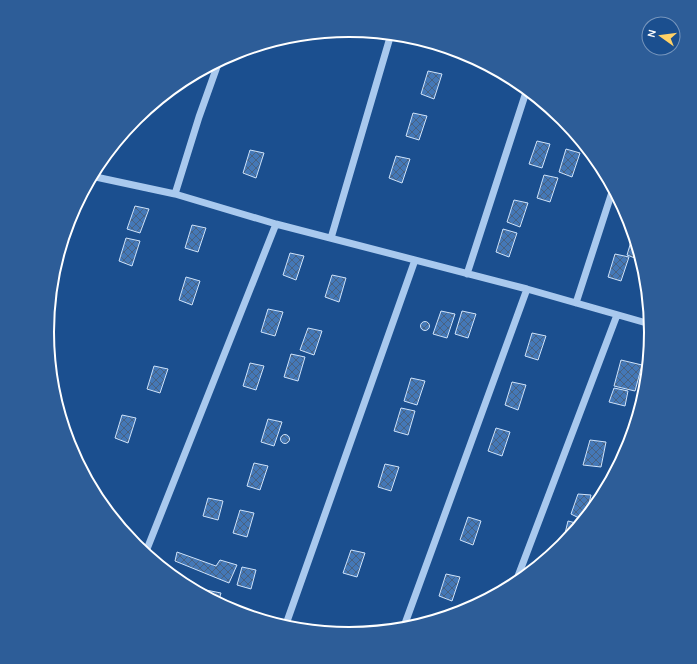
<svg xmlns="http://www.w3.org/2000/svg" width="697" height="664" font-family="Karla,sans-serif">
<defs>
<pattern id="building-cross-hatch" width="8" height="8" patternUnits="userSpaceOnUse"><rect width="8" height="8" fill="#4478b7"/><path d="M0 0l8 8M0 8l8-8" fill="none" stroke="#486282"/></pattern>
</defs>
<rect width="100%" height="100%" fill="#1b4f8f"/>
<!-- building -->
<path fill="url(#building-cross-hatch)" stroke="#cfe3fa" d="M428,71l14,3 -8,25 -13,-5z
M413,113l14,3 -8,24 -13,-4z
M537,141l13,3 -8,24 -13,-4z
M566,149l14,4 -8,24 -13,-5z
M250,150l14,3 -8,25 -13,-5z
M396,156l14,3 -8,24 -13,-5z
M544,175l14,3 -8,24 -13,-4z
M514,200l14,3 -8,24 -13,-5z
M135,206l14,3 -9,24 -13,-4z
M192,225l14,3 -8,24 -13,-4z
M503,229l14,4 -8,24 -13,-5z
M633,235l7,24v1l-13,-5z
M126,238l14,3 -8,25 -13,-5z
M290,253l14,3 -8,24 -13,-5z
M615,254l14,3 -8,24 -13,-4z
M332,275l14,3 -7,24 -14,-5z
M186,277l14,4 -8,24 -13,-5z
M268,309l15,3 -8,24 -14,-4z
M441,311l14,3 -8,24 -14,-4z
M462,311l14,3 -8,24 -13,-4z
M420.5 326a4.5 4.5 0 1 1 9 0a4.5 4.5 0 1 1-9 0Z
M308,328l14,3 -8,24 -14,-5z
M532,333l14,3 -8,24 -13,-4z
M291,354l14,3 -7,24 -14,-4z
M621,360l21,5 -7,26 -21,-5z
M250,363l14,3 -8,24 -13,-4z
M154,366l14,3 -8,24 -13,-4z
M411,378l14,3 -8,24 -13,-4z
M512,382l14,3 -8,25 -13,-5z
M614,388l14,3 -3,15 -16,-4z
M401,408l14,3 -7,24 -14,-4z
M122,415l14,3 -8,25 -13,-5z
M268,419l14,3 -8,24 -13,-4z
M496,428l14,4 -8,24 -14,-5z
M280.5 439a4.5 4.5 0 1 1 9 0a4.5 4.5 0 1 1-9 0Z
M590,440l16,2 -5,25 -18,-2z
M254,463l14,3 -8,24 -13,-4z
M385,464l14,3 -8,24 -13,-4z
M578,494l13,1 -5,21 -3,4 -12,-6z
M208,498l15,3 -5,19 -15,-4z
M240,510l14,3 -7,24 -14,-4z
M468,517l13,4 -8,24 -13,-5z
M568,521l12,3 -18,22z
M351,550l14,3 -8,24 -14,-4z
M177,552l39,14 4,-6 17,5 -8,18 -54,-22z
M242,567l14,3 -5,19 -14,-4z
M446,574l14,3 -8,24 -13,-5z
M206,590l15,3 -3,10 -13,-7z"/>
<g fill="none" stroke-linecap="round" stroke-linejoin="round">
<!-- minor -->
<path stroke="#a9c9ee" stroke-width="7" d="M91,176l84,18 101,30 251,65 123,35
M175,194l24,-77 20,-56
M331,238l60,-204
M467,274l60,-185
M576,303l37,-114
M145,554l131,-330
M515,584l102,-269
M285,627l130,-367
M403,629l124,-340"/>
</g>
<!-- crop -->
<path d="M0 0H697V664H0ZM54 332a295 295 0 1 1 590 0a295 295 0 1 1-590 0Z" fill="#2d5d98" fill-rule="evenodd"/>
<path fill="none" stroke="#fff" stroke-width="2" d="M54 332a295 295 0 1 1 590 0a295 295 0 1 1-590 0Z"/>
<!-- north arrow -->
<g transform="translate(661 36) rotate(284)"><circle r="19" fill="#1b4f8f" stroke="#7695bc"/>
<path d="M0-3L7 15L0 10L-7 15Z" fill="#ffd166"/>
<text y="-6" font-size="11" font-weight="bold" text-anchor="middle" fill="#ffffff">N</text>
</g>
</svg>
